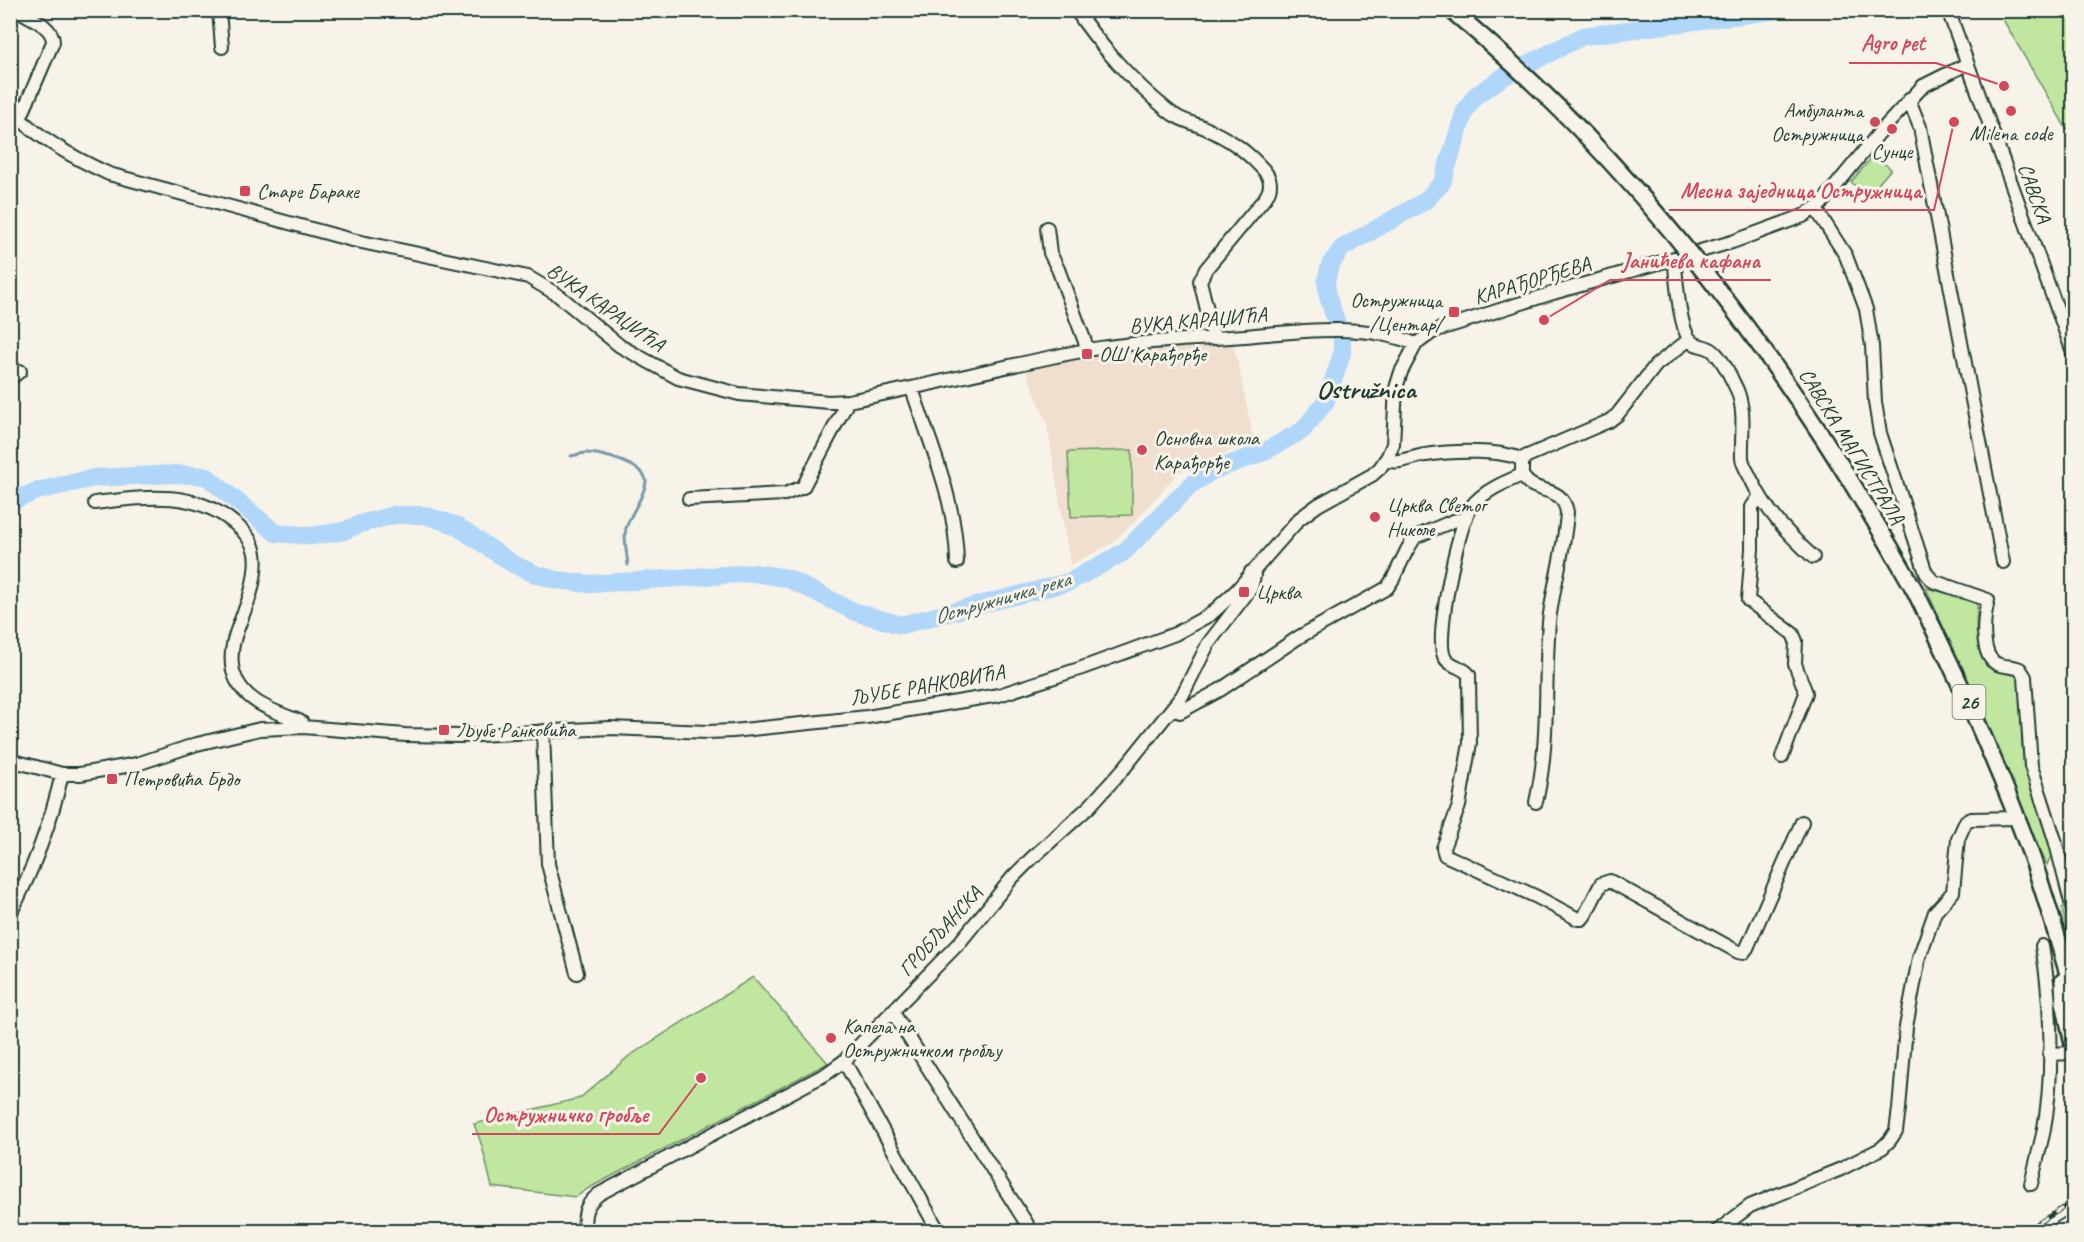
<svg xmlns="http://www.w3.org/2000/svg" width="2084" height="1242" font-family="Caveat,sans-serif">
<rect width="100%" height="100%" fill="#f7f3e8"/>
<filter id="ink" filterUnits="userSpaceOnUse"><feTurbulence type="fractalNoise" baseFrequency=".0167" numOctaves="2"/><feDisplacementMap in="SourceGraphic" scale="12" xChannelSelector="R" yChannelSelector="G"/><feConvolveMatrix kernelMatrix="1 2 1 2 8 2 1 2 1" color-interpolation-filters="sRGB"/></filter>
<g filter="url(#ink)">
<!-- built -->
<path fill="#f0dece" d="M1234,345l20,96 -75,31 -43,48 -25,24 -41,21 -23,-141 -22,-56 82,-15 59,-6h39z
M929,935l10,9 -11,13 -11,-10z"/>
<!-- green -->
<path fill="#c0e6a0" stroke="#70926a" stroke-width="1.5" d="M1998,11h75v115l-6,4z
M1874,155l17,14 -24,28 -16,-15z
M1132,450v65l-61,2 -3,-65z
M1926,588l51,13 -1,31 4,5 6,29 24,5 12,8v65l2,23 29,84 -6,14c-43,-91 -80,-185 -121,-277z
M2068,905l5,19v40l-11,-56z
M753,977l75,86 -239,125 -13,9 -84,-10 -10,-41 -8,-22 106,-26 49,-42z"/>
<g fill="none" stroke-linecap="round" stroke-linejoin="round">
<!-- stream -->
<path stroke="#7699ab" stroke-width="3" d="M571,456c5,-1 10,-2 14,-3 14,-1 60,12 61,28 0,13 -16,33 -20,47 -3,12 1,25 2,37"/>
<!-- river -->
<path stroke="#b0d6fa" stroke-width="18" d="M10,502l27,-11 57,-13 80,-4 32,2 70,57 36,3 32,-5 16,-7 34,-9h30l31,10 58,39 22,10 22,6 32,4 165,-11 33,5 68,34 46,13 168,-43 55,-30 67,-67 21,-14 52,-19 39,-22 23,-29 16,-47v-15l-14,-42 -2,-16 4,-16 12,-17 83,-47 17,-18 23,-72 10,-15 28,-19 80,-41 195,-26"/>
<!-- minor casing -->
<g stroke="#1f3d34" stroke-width="16">
<path id="minor" d="M18,10c12,8 35,16 35,32l-33,77
M219,10l3,37
M1076,10c23,35 58,73 90,99 11,10 24,13 37,18 24,11 39,20 57,39 10,10 14,19 5,32l-59,71 -6,12 14,57
M1948,10l126,345
M1909,100l11,27 7,37 76,398
M10,110c30,29 62,47 99,64l243,66 176,37 30,18 62,51 58,32 61,16 90,8 19,-1c80,-15 159,-36 239,-51 52,-9 106,-10 158,-14 57,-5 117,-14 171,8
M1816,209l30,47 20,53 6,37 3,56 5,31 46,140 7,8 55,19c-4,16 -9,55 9,64 7,3 16,2 23,5l5,8 6,89 24,74 19,74
M1047,228l3,25 8,16 30,81
M1674,258c3,22 4,62 15,81 5,8 18,6 24,12 11,9 18,27 24,39 9,22 4,45 5,68 1,8 6,14 9,21 16,33 35,53 62,78
M10,379l10,-8
M912,389c19,57 44,112 45,173
M1386,460c11,5 28,-4 40,-5 25,-4 75,-6 97,5
M1522,475c-17,7 -39,16 -51,32 -13,18 -36,130 -27,149 5,11 19,10 25,19l1,68 -11,63 -16,42 2,7 92,42 41,22h4l3,-4 16,-31 9,-3 128,71 5,1 4,-5 55,-126
M1522,475c12,22 39,7 45,37 -2,37 -14,73 -18,110 -5,60 1,120 -13,180
M1522,475v-12l3,-6 84,-36 8,-6 39,-50 34,-26
M1759,497l-7,10v42l-4,51 45,34 3,7 -1,23 11,29 -24,64
M689,499l96,-5 18,-7 45,-86
M95,503c50,-6 98,-14 139,20 24,19 25,35 18,65 -6,27 -26,53 -19,83 8,30 40,40 66,50l3,2 1,4
M1172,709l8,3 40,-22 79,-53 88,-49 6,-9 14,-29 8,-13 38,-16 13,-3
M543,731l5,133 29,109
M10,760l52,14h18l57,-10 60,-20 63,-15 43,-2 103,8 54,1 150,-8 98,4 25,-1 134,-14 132,-22 83,-27 93,-34 36,-20 25,-23 63,-72 19,-14 54,-30 8,-7 8,-12 5,-12 3,-56 5,-16 15,-28 18,-13 119,-38 179,-51 71,-26 18,-12 58,-71 44,-47 44,-22
M10,914c23,-44 41,-92 52,-140
M892,1011l135,213
M2049,1054l25,-1
M844,1061l95,171
M2031,1184c4,-17 8,-33 12,-50 11,-56 9,-131 -1,-188
M585,1232c-2,-18 0,-27 14,-38l227,-120 18,-13 116,-119 52,-64 20,-20 57,-51 36,-40 57,-71 26,-52 43,-56 3,-12 -3,-4
M1716,1232l34,-26 91,-37 41,-21 8,-8 6,-9 3,-22 7,-82 13,-69 16,-46 18,-20 5,-53 8,-18 5,-2 45,-1
M2054,1232l20,-12"/>
</g>
<!-- major casing -->
<g stroke="#1f3d34" stroke-width="20">
<path id="major" d="M1914,589c43,86 83,173 116,263 17,47 30,95 44,143
M2063,981l1,21 10,47"/>
</g>
<!-- minor -->
<use href="#minor" stroke="#f7f3e8" stroke-width="12"/>
<!-- major -->
<use href="#major" stroke="#f7f3e8" stroke-width="15"/>
<!-- rail casing -->
<g stroke="#1f3d34" stroke-width="5">
<path id="rail" d="M2024,1232l50,-31"/>
</g>
<!-- rail -->
<use href="#rail" stroke="#f7f3e8" stroke-width="3" stroke-dasharray="9" stroke-linecap="butt"/>
<!-- major-bridge casing -->
<g stroke="#1f3d34" stroke-width="20" stroke-linecap="butt">
<path id="major-bridge" d="M1451,10c192,159 342,362 463,579"/>
</g>
<!-- major-bridge -->
<use href="#major-bridge" stroke="#f7f3e8" stroke-width="15"/>
</g>
</g>
<!-- markers -->
<g fill="#d1495b" stroke="#f7f3e8" stroke-width="2">
<circle cx="2011" cy="111" r="6"/>
<circle cx="1875" cy="122" r="6"/>
<circle cx="1892" cy="129" r="6"/>
<rect x="239" y="185" width="12" height="12" rx="3"/>
<rect x="1448" y="306" width="12" height="12" rx="3"/>
<rect x="1081" y="348" width="12" height="12" rx="3"/>
<circle cx="1142" cy="450" r="6"/>
<circle cx="1375" cy="517" r="6"/>
<rect x="1238" y="586" width="12" height="12" rx="3"/>
<rect x="438" y="724" width="12" height="12" rx="3"/>
<rect x="106" y="773" width="12" height="12" rx="3"/>
<circle cx="831" cy="1038" r="6"/>
</g>
<g text-anchor="middle" dominant-baseline="central" stroke-width="6" stroke-linejoin="round" paint-order="stroke">
<!-- shield labels -->
<rect fill="#f7f3e8" stroke="#60746a" stroke-width="1.5" x="1952.5" y="685" width="33" height="34" rx="4.5"/>
<g font-size="20" font-weight="bold" fill="#1f3d34">
<text x="1969" y="702">26</text>
</g>
<!-- poi labels -->
<g font-size="21" fill="#1f3d34" stroke="#f7f3e8" text-anchor="start">
<text x="1863" y="110" text-anchor="end">Амбуланта<tspan x="1863" dy="24">Остружница</tspan></text>
<text x="2011" y="133" text-anchor="middle">Milena code</text>
<text x="1892" y="151" text-anchor="middle">Сунце</text>
<text x="257" y="191">Старе Бараке</text>
<text x="1442" y="300" text-anchor="end">Остружница<tspan x="1442" dy="24">/Центар/</tspan></text>
<text x="1099" y="354">ОШ Карађорђе</text>
<text x="1154" y="438">Основна школа<tspan x="1154" dy="24">Карађорђе</tspan></text>
<text x="1387" y="505">Црква Светог<tspan x="1387" dy="24">Николе</tspan></text>
<text x="1256" y="592">Црква</text>
<text x="456" y="730">Љубе Ранковића</text>
<text x="124" y="779">Петровића Брдо</text>
<text x="843" y="1026">Капела на<tspan x="843" dy="24">Остружничком гробљу</tspan></text>
</g>
<!-- street labels -->
<g font-size="21" fill="#1f3d34" stroke="#f7f3e8">
<text transform="translate(2035 193) rotate(70)">САВСКА</text>
<text transform="translate(1532 280) rotate(-17)">КАРАЂОРЂЕВА</text>
<text transform="translate(606 307) rotate(35)">ВУКА КАРАЏИЋА</text>
<text transform="translate(1198 320) rotate(-5)">ВУКА КАРАЏИЋА</text>
<text transform="translate(1852 446) rotate(58)">САВСКА МАГИСТРАЛА</text>
<text transform="translate(927 685) rotate(-10)">ЉУБЕ РАНКОВИЋА</text>
<text transform="translate(940 931) rotate(-48)">ГРОБЉАНСКА</text>
</g>
<!-- water labels -->
<g font-size="22" font-style="italic" fill="#3c5c5c" stroke="#f7f3e8">
<text transform="translate(1002 598) rotate(-16)">Остружничка река</text>
</g>
<!-- district labels -->
<g font-size="27" font-weight="bold" fill="#1f3d34" stroke="#f7f3e8">
<text x="1366" y="389">Ostružnica</text>
</g>
</g>
<!-- callouts -->
<path fill="none" stroke="#d1495b" stroke-width="2" d="M2004 86L1936 63H1849M1954 122L1934 210H1669M1544 320L1610 280H1771M701 1078L659 1134H472"/>
<g fill="#d1495b" stroke="#f7f3e8" stroke-width="2">
<circle cx="2004" cy="86" r="6"/>
<circle cx="1954" cy="122" r="6"/>
<circle cx="1544" cy="320" r="6"/>
<circle cx="701" cy="1078" r="6"/>
</g>
<g font-size="22" text-anchor="middle" font-weight="bold" fill="#d1495b" stroke="#f7f3e8" stroke-width="6" stroke-linejoin="round" paint-order="stroke">
<text x="1893" y="50">Agro pet</text>
<text x="1801" y="198">Месна заједница Остружница</text>
<text x="1691" y="268">Јанићева кафана</text>
<text x="566" y="1122">Остружничко гробље</text>
</g>
<!-- margin -->
<rect width="2084" height="1242" fill="none" stroke="#f7f3e8" stroke-width="36"/>
<rect x="18" y="18" width="2048" height="1206" fill="none" stroke="#1f3d34" stroke-width="2" filter="url(#ink)"/>
</svg>
